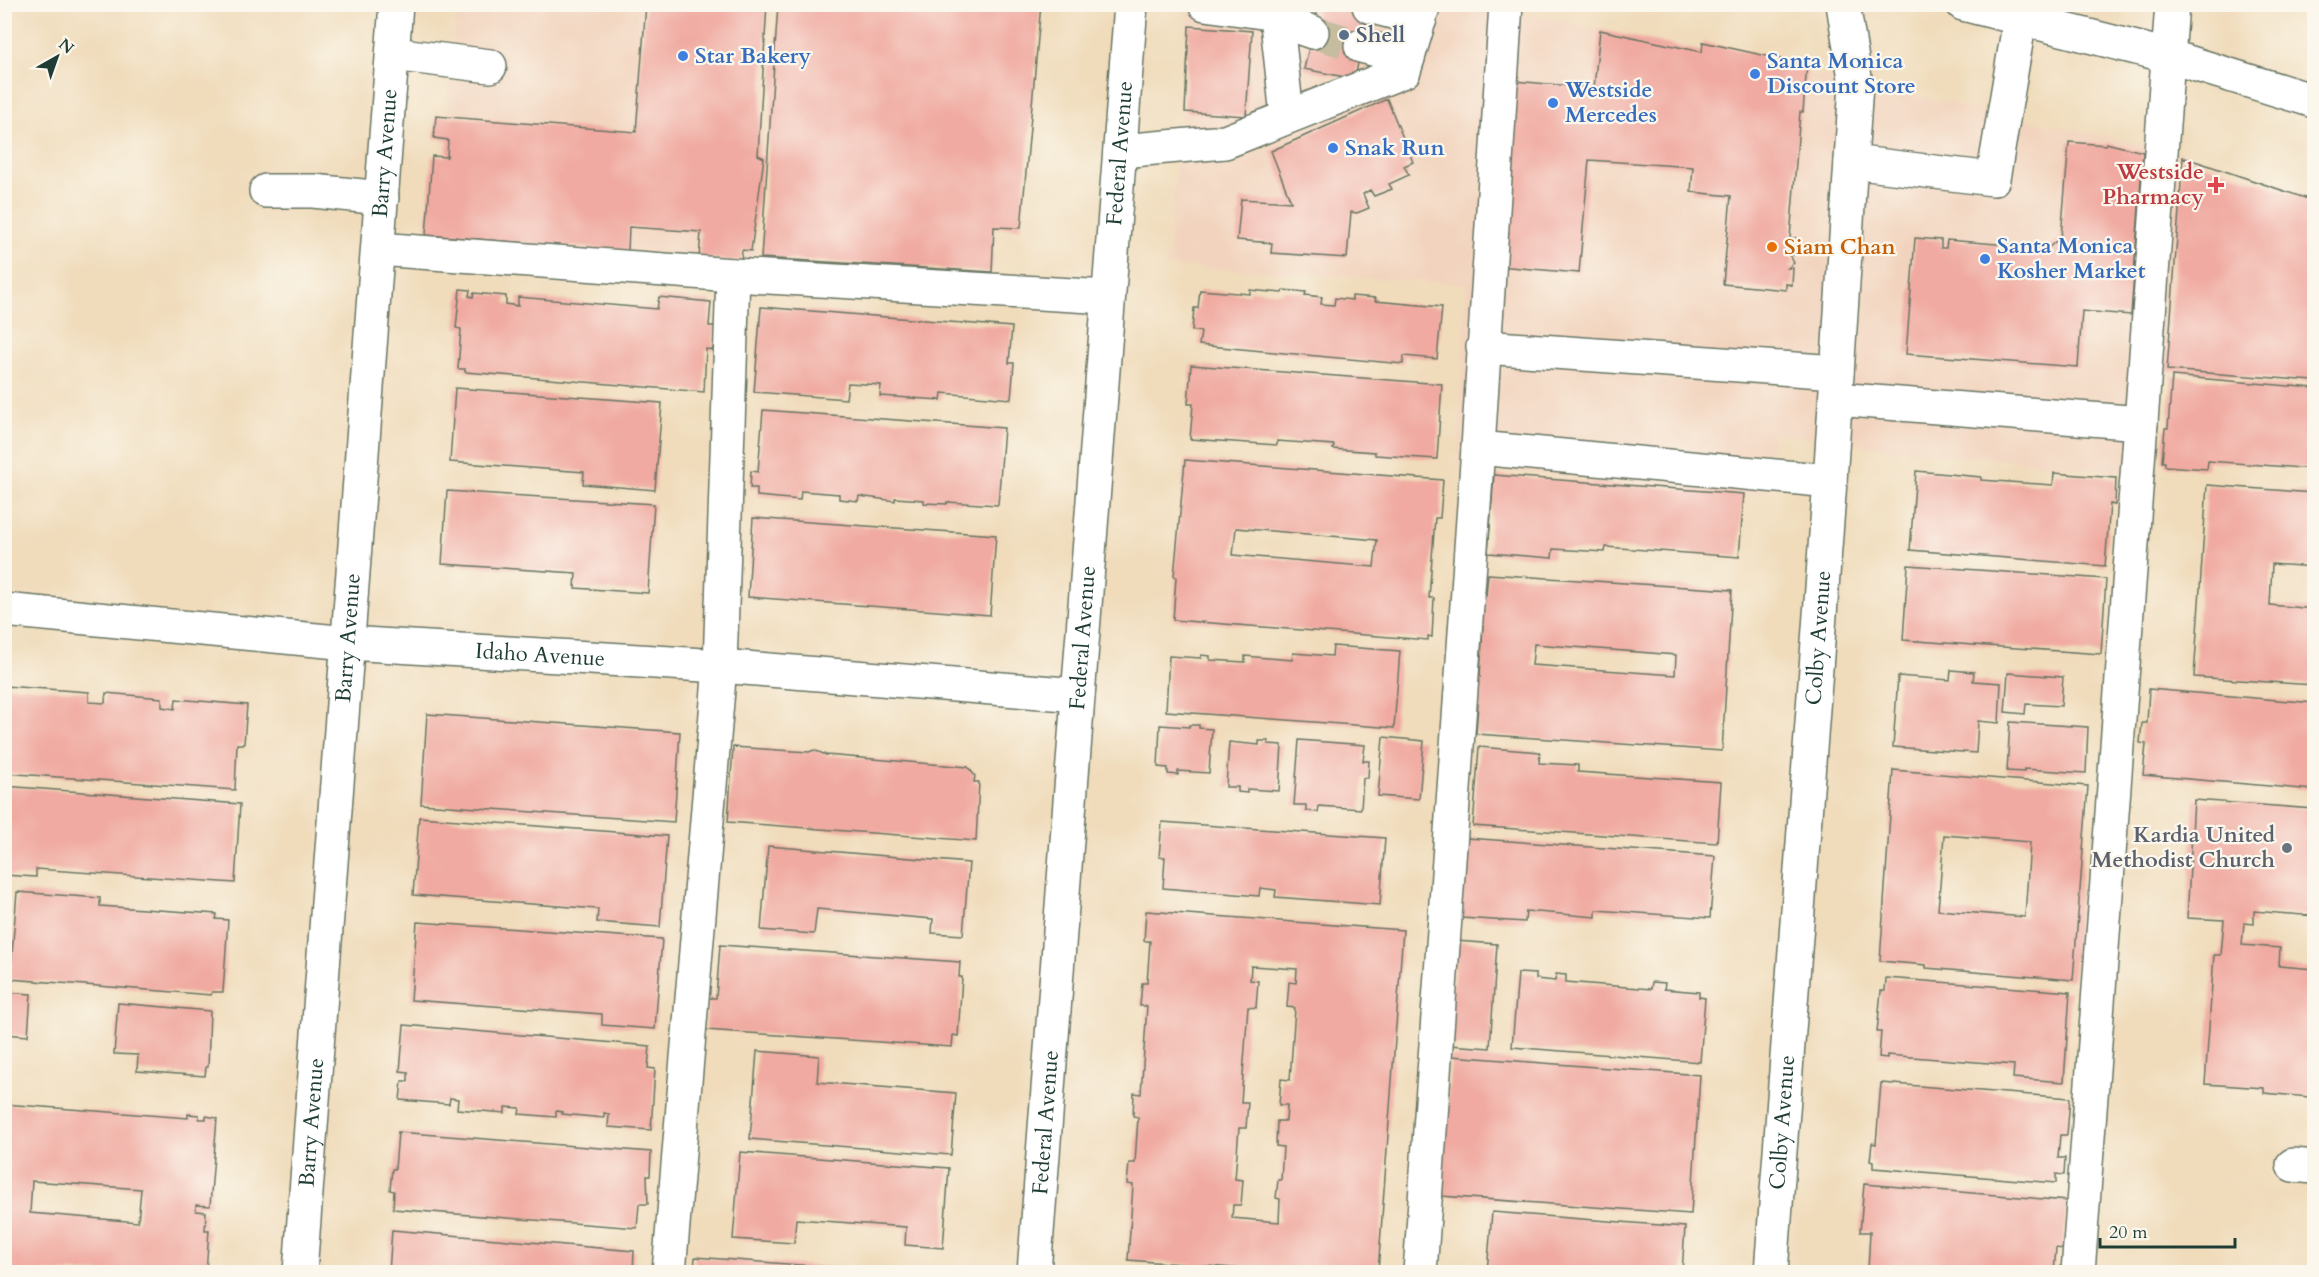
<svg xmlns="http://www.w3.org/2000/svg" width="2319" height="1277" font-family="Cardo,serif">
<rect width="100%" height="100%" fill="#fbf7ec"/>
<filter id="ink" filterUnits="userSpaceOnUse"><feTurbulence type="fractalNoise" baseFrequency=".0167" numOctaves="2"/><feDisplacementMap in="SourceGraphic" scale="12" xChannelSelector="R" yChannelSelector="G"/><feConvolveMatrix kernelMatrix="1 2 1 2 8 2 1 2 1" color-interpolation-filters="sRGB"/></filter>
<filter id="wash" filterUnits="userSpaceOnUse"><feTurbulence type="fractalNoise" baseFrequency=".008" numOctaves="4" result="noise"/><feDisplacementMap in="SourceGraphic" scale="24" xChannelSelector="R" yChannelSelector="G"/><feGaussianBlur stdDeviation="1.35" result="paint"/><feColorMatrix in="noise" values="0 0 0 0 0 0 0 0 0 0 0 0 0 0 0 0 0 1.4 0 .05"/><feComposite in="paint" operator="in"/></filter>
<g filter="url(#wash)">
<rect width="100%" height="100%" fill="#f0dcbb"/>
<!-- built -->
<path fill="#f2d4be" d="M457,5h315l-17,263 -324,-17z
M1190,5h296l690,146 138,46v187l-154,-13 -8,104 -267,-27 -112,-15 -9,63 -307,-30 10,-182 -300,-18z"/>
<g id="blocks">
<!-- building -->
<path fill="#f0aaa1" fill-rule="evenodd" d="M646,4h121l-9,151 6,3 -13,93 -9,-1 -1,11 -42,-3 2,-26 -72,-5 -1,24 -202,-16 6,-79 15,1 1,-17 -14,-2 2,-22 200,16z
M778,4h263l-20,224 -27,-1 -2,45 -231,-14z
M1319,4h50l-14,75 -51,-10z
M1189,26l63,5 -6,85 -61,-4z
M1600,30l102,22 1,-10 104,23 -4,47h-3l-10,126h6l-2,17h-4l4,8 -6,5h5l-1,17 -6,-1v6l-63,-6 8,-88 -40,-4 2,-25 -104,-7 -10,113 -81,-7 16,-185 80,7z
M1387,99l26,63 -9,4 5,9 -20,9 3,5 -18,7 -4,-6 -7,4 6,14 -12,5 -6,-1 -4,46 -76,-5 1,-10 -35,-3 4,-41 50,3 -20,-51z
M2069,142l37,3v-2l37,9 -12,163 -49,-4 -4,56 -172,-13 9,-116 26,2v8h5l1,-8 101,8 13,-11z
M2183,157l131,44v180l-147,-11z
M460,289l10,1 -1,6 4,1 1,-4 32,3v8l12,2v-9l139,12 2,-12 52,5 -2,24h6l-2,24 -7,-1 -2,43 -239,-20v-3h-7l3,-40 -5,-1z
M1200,290l50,4v-4l32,3 1,-3 23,2 -1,3 17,2 -1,7 13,1 1,-7 17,2v-4l24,2 -1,3 67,6 -5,52 -33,-3 -1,8 -204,-19 2,-13 -9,-2 2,-22h4z
M761,307l251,20 -3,36h5l-3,36 -69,-6 -1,7 -61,-4 1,-11 -33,-2 -2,16 -92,-7z
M1191,365l251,19 -5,75 -62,-4v-3l-42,-3 1,-4 -57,-4v4l-87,-6 3,-35h-5z
M2172,376l142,12v81l-106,-8 -1,8 -42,-3v-4h-3l3,-34h3z
M455,388l207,15 -7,87 -72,-6 1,-12 -134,-10z
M763,410l241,18 -6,77 -51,-3v2l-23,-1v-3l-29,-2v3l-36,-5 -1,5 -19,-2v-5l-38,-3 -1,9 -43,-4v-8h-7l1,-17 7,1z
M1185,460l258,20 -3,38h-5l-6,80h5l-2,39 -4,-1v4l-255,-20 3,-43 -2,-1zM1236,528l141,12 -3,27 -141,-12z
M1916,471l65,6v3l72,5 1,-12 62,5 -1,27 -5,-1 -5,62 -195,-16z
M1494,475l250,19 -5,63 -133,-10 -1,5 -52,-3 -1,9 -64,-5z
M2207,485l107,8v74l-42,-3 -2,41 44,4v76l-120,-8z
M447,491l207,13 -6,89 -73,-5 1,-15 -134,-9z
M753,518l243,17 -6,80 -242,-18z
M1908,565l198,14 -5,75 -198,-14z
M1488,574l244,16 -10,161 -246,-17 2,-30h-6l2,-27h6l3,-53 -4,-1 2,-27h5zM1534,644l142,11 -1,20 -143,-10z
M1333,646l67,5 -6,77 -228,-17 3,-55 32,2v-3l9,1v4l35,2v-6l47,4 1,-7 39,3z
M1951,670l23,2 -1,9 28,2 -2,40 -21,-2 -2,32 -83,-6 5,-71 52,4z
M2008,673l55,4 -2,29 -35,-2 -1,10 -20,-2z
M4,686l85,6v10l16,1 1,-10 56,5v9l13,2 1,-10 71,6 -3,39h-7l-2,46 -231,-17z
M2149,689l165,14v87l-171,-15 3,-31 -6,-1 2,-20h5z
M427,714l253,18 -6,90 -253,-18z
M2010,722l78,5 -2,46 -62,-4v3l-17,-1z
M1160,725l29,2v-2h10v3l13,1 -3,44 -31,-2v4l-10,-1v-6l-10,-1z
M1383,737l41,4 -5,58 -41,-3z
M1299,740l66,5 -2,16h6l-1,17h-5l-2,31 -42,-3 -1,6 -12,-1v-6h-12z
M1259,741h9v3l14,1 -3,46 -32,-2v4l-9,-1v-5h-12l3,-45 30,3z
M733,747l76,5 5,-2 12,5 142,12 7,9 -1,6h5l-3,59 -248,-19z
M1479,747l61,5 -1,11 39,2v7l143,10 -4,61 -244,-17z
M1893,770l195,16 -15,194 -147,-12v-3l-46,-4zM1944,835l86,7 -5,75 -87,-7z
M4,786l236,18 -5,79 -199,-14v8l-32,-2z
M2194,800l120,9v107l-60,-5v13l-10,-1 -2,22 38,3 -1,18 35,3v123h-5v5l-45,-4v-5l-59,-4 9,-129h7l3,-35 -37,-2z
M419,817l248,19 -7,91 -63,-5 1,-13 -185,-14z
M1162,822l223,16 -5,67 -105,-8 1,-7 -16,-2 -1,8 -96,-8 2,-31h-6z
M1467,838l248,18 -5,62 -114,-8v7l-70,-6 -1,11 -64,-4z
M768,846l201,17 -6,72 -31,-2 1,-14 -116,-10 -3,25 -53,-4z
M17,892l83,6v8l117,8 -1,5 12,1 -5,72h-11l-1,3 -201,-16z
M1146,911l257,19 -25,342h-92l-158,-12 5,-75 -6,-1 2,-21h6l3,-46 -5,-1 1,-23 7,1 6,-88h-7l2,-23h5l3,-42h-6zM1251,966l46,3 -1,14 -7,-1 -2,25 8,1 -5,72 -9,-1 -2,26h8l-1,16h-9l-1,25 7,1 -2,33h-3l-2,18 4,1 -1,23 -47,-4 1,-13h8l2,-25 -8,-1 4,-51h7l2,-26h-7l7,-95 8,1 2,-27 -8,-1z
M417,922l245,17 -7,90 -53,-4v-11l-191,-14z
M1456,941l41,3 -7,104 -41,-3z
M720,945l240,17 -1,15h3l-4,59 -5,-1 -1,12 -246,-17 2,-32h8z
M1518,973l18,1v5l19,2 1,-7 10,1v7l85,7 1,-7 13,1 -1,6 35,3v5l6,1 -5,64 -188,-15z
M1886,978l184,14 -6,90 -51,-4 1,-13 -127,-10v3l-8,-1 2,-25h-4l4,-41h4z
M4,992l27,2 -3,42 -24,-2z
M118,1003l92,8 -2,56h-2l-1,9 -68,-5 1,-16 -24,-1z
M404,1025l246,21 -2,22 7,1 -4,61 -43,-3 1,-13 -5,-1v5l-42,-4v-2l-6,-1v6l-37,-3 1,-6 -15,-1v6l-48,-4 1,-10 -8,-1 -1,6 -49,-4 2,-19h6v-9l-8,-1z
M757,1051l62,5 -2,26 139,11 -5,62 -201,-16z
M1451,1056l249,19 -9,139 -250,-18z
M1881,1083l189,15 -3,37h-7l-2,23h7l-1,17 -8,-1v9l-183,-15v-6l-3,-1 2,-18 4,1z
M4,1104l184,14v-4l11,1v4h7v-3l11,2 -7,88 -14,-1v6l10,1 -1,18h4l-3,42h-202zM32,1181l109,8 -3,33 -108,-9z
M398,1132l253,20 -1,24h-3l1,28h-9l-2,24 -244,-19 1,-18 -4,-1 2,-21h3z
M740,1152l209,16 -6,80 -38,-3 1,-18 -110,-8 -2,24 -61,-4z
M1864,1184l203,17 -4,48 -7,-1 -2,24h-151l-35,-2 2,-38h-10z
M1492,1212l193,15 -3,45h-195z
M392,1230l242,21 -1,21h-244z
M695,1257l183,14v1h-184z"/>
</g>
</g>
<g filter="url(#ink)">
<use href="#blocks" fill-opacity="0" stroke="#687563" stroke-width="1.5"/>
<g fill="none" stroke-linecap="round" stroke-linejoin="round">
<!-- minor-tunnel -->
<path stroke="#c6bca0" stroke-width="33" stroke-dasharray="33 16" stroke-linecap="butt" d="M1312,32l49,14"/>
<!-- minor casing -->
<g stroke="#687563" stroke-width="36">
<g id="minor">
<path d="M1205,4l71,10 1,-10"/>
<path d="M1369,6l51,13"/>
<path d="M1276,14l11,102"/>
<path d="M1277,20l35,12"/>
<path d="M1361,46l47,12"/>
<path d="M393,54l97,12"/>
<path d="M1120,151l105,-9 179,-71 20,-67"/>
<path d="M1851,162l142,17 27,-160"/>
<path d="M266,191h47l69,7"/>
<path d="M378,249l355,26 375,22"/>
<path d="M1483,347l354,25"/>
<path d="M1836,399l305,24"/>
<path d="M1478,448l352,33"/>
<path id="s1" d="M4,610l344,33 372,23 358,29"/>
<path d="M2293,1165l21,2"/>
<path id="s2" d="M300,1272l96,-1268"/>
<path d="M669,1272l51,-606 13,-391"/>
<path id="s3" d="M1034,1272l97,-1268"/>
<path d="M1420,1272l58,-824 28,-444"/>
<path id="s4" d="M1771,1272l59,-791 26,-397 -13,-80"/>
<path d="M2078,1272l94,-1268"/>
</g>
</g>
<!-- major casing -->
<g stroke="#687563" stroke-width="36">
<path id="major" d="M1963,4l205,52 146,45"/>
</g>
<!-- minor -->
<use href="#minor" stroke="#fff" stroke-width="33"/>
<!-- major -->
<use href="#major" stroke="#fff" stroke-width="33"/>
</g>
</g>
<!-- markers -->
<circle fill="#5c6f8a" stroke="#fbf7ec" stroke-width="2" cx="1344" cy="35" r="6"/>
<g fill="#3f7fe0" stroke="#fbf7ec" stroke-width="2">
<circle cx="683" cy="56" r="6"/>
<circle cx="1755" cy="74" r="6"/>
<circle cx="1553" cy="103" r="6"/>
<circle cx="1333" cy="148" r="6"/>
<circle cx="1985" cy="259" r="6"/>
</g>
<path fill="#e0444e" stroke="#fbf7ec" stroke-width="2" d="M2213 176h6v6h6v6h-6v6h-6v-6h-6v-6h6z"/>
<circle fill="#e8710a" stroke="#fbf7ec" stroke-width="2" cx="1772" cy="247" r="6"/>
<circle fill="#6b7280" stroke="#fbf7ec" stroke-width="2" cx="2287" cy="848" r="6"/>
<g text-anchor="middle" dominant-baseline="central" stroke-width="4.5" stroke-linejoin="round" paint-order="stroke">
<!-- service labels -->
<g font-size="22" font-weight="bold" fill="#4e5e75" stroke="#fbf7ec" text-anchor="start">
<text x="1356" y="35">Shell</text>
</g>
<!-- shop labels -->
<g font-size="22" font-weight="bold" fill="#366cbe" stroke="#fbf7ec" text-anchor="start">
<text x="695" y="56">Star Bakery</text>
<text x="1767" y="61">Santa Monica<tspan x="1767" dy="25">Discount Store</tspan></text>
<text x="1565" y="90">Westside<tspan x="1565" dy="25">Mercedes</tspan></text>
<text x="1345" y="148">Snak Run</text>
<text x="1997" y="246">Santa Monica<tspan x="1997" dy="25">Kosher Market</tspan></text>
</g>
<!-- street labels -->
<g font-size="22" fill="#1f3d34" stroke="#fbf7ec">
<text stroke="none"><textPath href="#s2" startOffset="1122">Barry Avenue</textPath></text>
<text stroke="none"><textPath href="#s3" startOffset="1122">Federal Avenue</textPath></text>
<text stroke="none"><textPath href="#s3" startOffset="636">Federal Avenue</textPath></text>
<text stroke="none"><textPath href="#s4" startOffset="636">Colby Avenue</textPath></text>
<text stroke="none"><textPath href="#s2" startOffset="636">Barry Avenue</textPath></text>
<text stroke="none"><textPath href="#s1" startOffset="538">Idaho Avenue</textPath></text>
<text stroke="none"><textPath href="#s2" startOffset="150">Barry Avenue</textPath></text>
<text stroke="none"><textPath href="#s3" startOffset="150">Federal Avenue</textPath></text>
<text stroke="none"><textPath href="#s4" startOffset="150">Colby Avenue</textPath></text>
</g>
<!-- health labels -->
<g font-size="22" font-weight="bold" fill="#be3a42" stroke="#fbf7ec" text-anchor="end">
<text x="2204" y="172">Westside<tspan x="2204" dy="25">Pharmacy</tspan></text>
</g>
<!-- food labels -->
<g font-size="22" font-weight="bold" fill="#c56008" stroke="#fbf7ec" text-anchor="start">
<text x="1784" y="247">Siam Chan</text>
</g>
<!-- worship labels -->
<g font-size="22" font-weight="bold" fill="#5b616d" stroke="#fbf7ec" text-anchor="end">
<text x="2275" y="835">Kardia United<tspan x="2275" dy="25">Methodist Church</tspan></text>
</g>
</g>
<!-- margin -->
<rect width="2319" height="1277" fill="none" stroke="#fbf7ec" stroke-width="24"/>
<!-- north arrow -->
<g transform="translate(57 57) rotate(40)" stroke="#fbf7ec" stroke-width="4.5" paint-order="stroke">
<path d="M0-4.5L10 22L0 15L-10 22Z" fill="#1f3d34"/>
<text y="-9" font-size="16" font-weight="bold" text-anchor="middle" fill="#1f3d34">N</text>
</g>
<!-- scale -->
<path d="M2100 1238v9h135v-9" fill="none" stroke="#1f3d34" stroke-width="3"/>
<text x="2109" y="1238" font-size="18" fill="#1f3d34" stroke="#fbf7ec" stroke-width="4.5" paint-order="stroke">20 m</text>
</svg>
